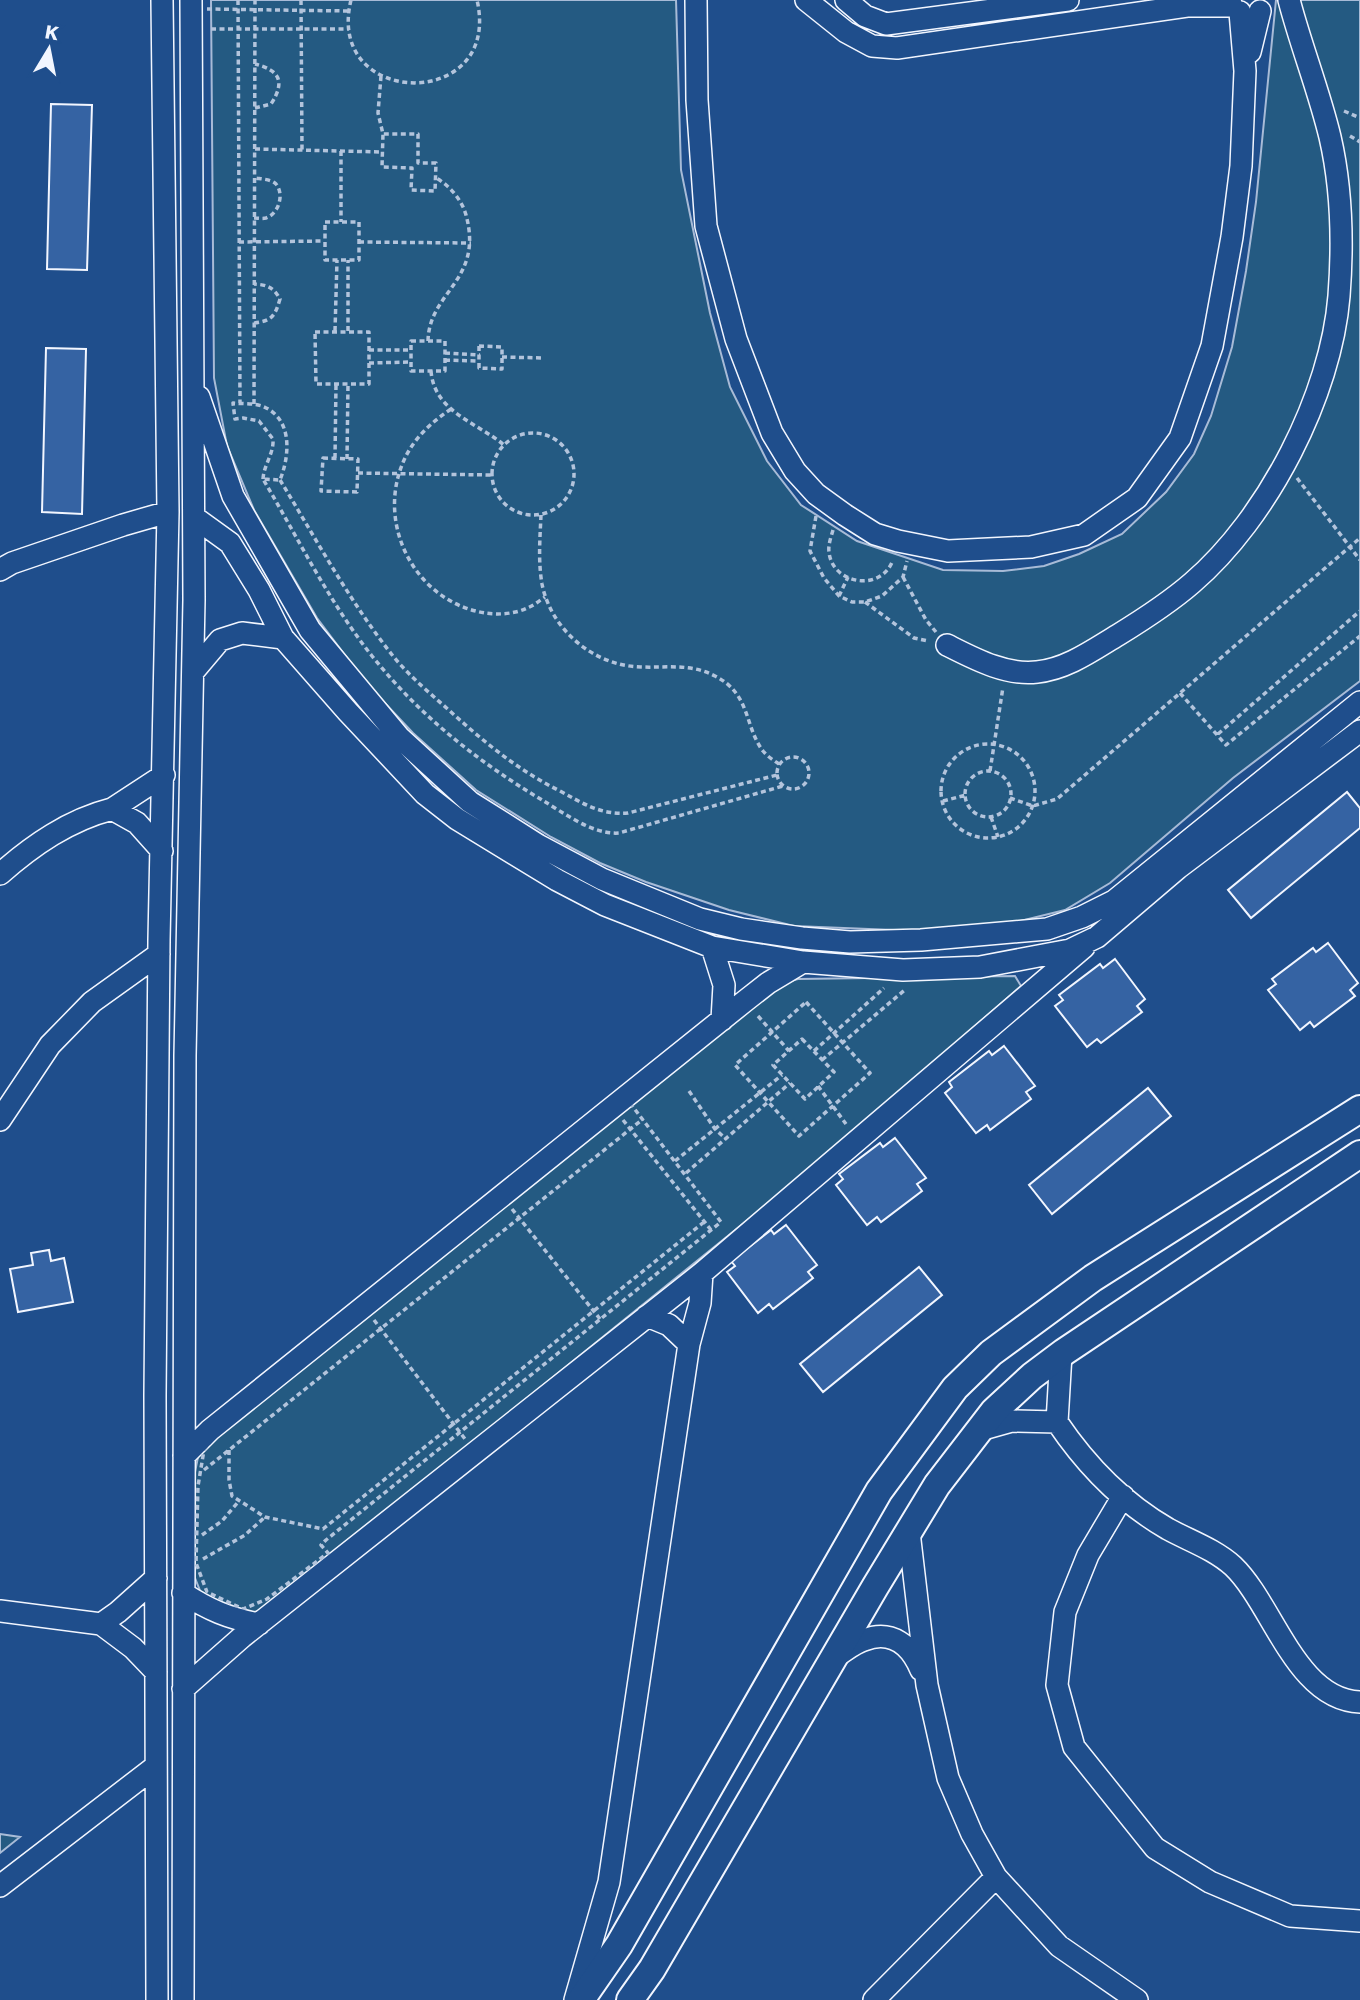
<svg xmlns="http://www.w3.org/2000/svg" width="1360" height="2000" font-family="'Golos Text',sans-serif">
<rect width="100%" height="100%" fill="#1f4e8c"/>
<!-- green -->
<path fill="#245a82" stroke="#a8bbd7" stroke-width="2" d="M211,0h465l5,170 29,143 20,74 37,74 34,44 56,36 86,29 60,1 41,-5 35,-12 43,-20 44,-42 28,-38 17,-38 21,-69 14,-76 10,-69 20,-202h84v681l-127,97 -123,105 -45,27 -53,13 -52,7h-66l-100,-4 -65,-16 -83,-28 -46,-19 -49,-26 -75,-47 -63,-57 -47,-50 -49,-65 -63,-108 -27,-64 -13,-68z
M1015,976l6,10 -198,173 -532,430 -33,22 -13,3 -42,-16 -8,-20v-106l4,-20 573,-466 26,-7z
M0,1834l20,3 -20,16z"/>
<!-- building -->
<path fill="#3563a3" stroke="#f2f6ff" stroke-width="2" d="M51,104l41,1 -5,165 -40,-1z
M46,348l40,1 -4,165 -40,-2z
M1347,792l13,16v20l-109,90 -23,-28z
M1328,943l30,40 -8,7 5,6 -41,31 -4,-5 -10,8 -32,-40 8,-6 -4,-5 41,-31 3,4z
M1115,959l30,40 -8,7 5,6 -41,31 -4,-4 -10,8 -32,-41 8,-6 -4,-5 41,-31 3,4z
M1004,1046l31,40 -9,6 5,7 -41,31 -3,-5 -11,8 -31,-40 7,-6 -3,-5 40,-31 3,4z
M1148,1088l23,28 -119,98 -23,-29z
M895,1138l31,40 -9,6 5,7 -41,31 -4,-5 -10,8 -31,-40 7,-6 -4,-5 41,-31 3,4z
M786,1225l31,40 -9,7 5,6 -40,31 -4,-5 -11,9 -31,-41 8,-6 -4,-5 40,-31 3,4z
M49,1250l2,11 13,-3 9,44 -55,10 -8,-43 23,-4 -2,-12z
M919,1267l23,28 -119,97 -23,-28z"/>
<g fill="none" stroke-linecap="round" stroke-linejoin="round">
<!-- minor casing -->
<g stroke="#f2f6ff" stroke-width="24">
<path id="minor" d="M696,0l1,100 9,126 30,113 36,94 23,38 21,23 29,21 30,19 23,7 50,10 83,-4 53,-12 53,-37 43,-60 32,-92 20,-109 9,-71 4,-95 -5,-59
M806,0l40,32 26,14 25,2 290,-42h45
M846,0l19,16 21,8 182,-24
M1250,52l10,-41
M199,397l34,99 77,134 89,107 71,65 68,43 64,34 98,40 41,10 61,9 48,4 71,-2 126,-11 35,-12 32,-16 246,-199
M194,517l36,26 29,47 24,48 65,74 77,82 32,25 100,61 48,25 107,42 91,15 100,8 77,-3 90,-17 27,-13 81,-69 182,-137
M0,570l12,-7 111,-38 45,-13
M947,645c26,13 59,31 90,27 30,-3 56,-22 81,-37 26,-16 51,-32 74,-52 76,-65 139,-188 147,-287 4,-52 3,-107 -9,-159 -11,-46 -29,-91 -41,-137
M193,672l27,-32 22,-7 41,5
M162,851l-25,-28 -25,-14 52,-34
M0,874c33,-29 69,-54 112,-65
M712,947l12,38 -2,35
M0,1120l50,-75 42,-43 67,-48
M647,1316l22,9 20,19
M1061,1354l-4,68c29,43 66,81 111,107 22,12 46,20 65,37 40,38 63,134 127,136
M980,1430l32,-9 45,1
M184,1456l26,-26 535,-429 23,-18 35,-21
M1123,1496l-35,59 -23,57 -8,73 17,62 81,101 55,34 80,34 70,5
M909,1532l18,153 21,93 24,56 24,43 63,69 78,54
M183,1593c26,17 45,25 76,31
M0,1611l101,13 32,24 23,24
M101,1624l17,-12 38,-34
M835,1657c10,-6 19,-14 29,-17 28,-11 47,6 57,30
M183,1689l59,-52 460,-364 382,-326
M0,1886l156,-120
M157,2000l-2,-604 4,-456 9,-428 -6,-512
M183,2000l2,-944 9,-456 -3,-600
M575,2000l34,-118 80,-538 11,-41 2,-30
M874,2000l122,-123"/>
</g>
<!-- major casing -->
<g stroke="#f2f6ff" stroke-width="30">
<path id="major" d="M581,2000l38,-55 260,-454 76,-103 36,-35 102,-75 267,-169
M630,2000l22,-31 223,-382 62,-102 57,-74 38,-35 32,-24 296,-198"/>
</g>
<!-- path -->
<path stroke="#b3c4dc" stroke-width="3.5" stroke-dasharray="5 3.5" stroke-linecap="butt" d="M238,0l2,403
M301,0l1,150
M351,0c-27,109 152,112 126,0
M207,9l142,2
M211,29h138
M381,76l-3,37 5,21 -1,33 30,1 -1,22 24,1 1,-28h-18v-29h-35
M255,108l16,-4c15,-23 8,-34 -16,-40
M1344,111l16,7
M1350,136l10,6
M255,149l127,3
M341,151v71
M254,218c4,0 8,1 12,0 12,-4 19,-23 10,-34 -5,-5 -15,-5 -21,-6
M325,222h34v38h-34z
M239,242l85,-1
M359,242l112,1
M254,323c18,-2 21,-7 26,-24 -7,-12 -12,-14 -26,-15
M335,331l2,-71
M348,331v-71
M315,332h54v52h-53z
M411,341h34v30h-34z
M428,341c1,-50 56,-60 38,-126 -4,-15 -17,-30 -30,-37
M479,346l23,1v22l-23,-1z
M369,350h42
M445,353l35,2
M502,357l42,1
M445,360l34,1
M369,363l42,-1
M431,371c3,41 47,52 73,74
M254,404l1,-404
M451,409c-21,14 -40,32 -49,56 -25,63 15,137 83,148 13,2 30,1 42,-5 6,-2 12,-7 18,-11
M492 474a41 41 0 1 1 82 0a41 41 0 1 1-82 0Z
M323,458l35,1 -1,33 -36,-1z
M335,458l1,-74
M347,459l1,-75
M358,473l133,2
M1297,478l63,82
M263,479c1,-15 11,-25 10,-40l-14,-18 -16,-3 -8,1 -2,-16c9,1 20,0 29,3 31,12 28,49 18,74l-17,-1c35,59 66,123 109,177 48,60 105,105 170,144 22,13 51,35 77,33l164,-47
M280,480c36,59 70,122 113,176 17,21 38,38 58,56 33,30 67,58 107,78 25,13 41,25 70,23l149,-38
M541,515c-1,23 -3,46 1,69 9,46 52,82 99,83 26,1 49,-4 74,9 36,18 29,50 48,75 4,5 10,9 16,13
M816,516l-6,35 14,27 15,18 13,6h13l17,-6 21,-19 4,-16
M833,530c-2,7 -5,15 -4,22 3,32 52,41 64,8
M903,577l23,43 10,12
M839,596l9,-19
M865,602l49,36 14,3
M1180,693l46,52 134,-109
M1218,734l142,-123
M941 791a47 47 0 1 1 94 0a47 47 0 1 1-94 0Z
M777 773a16 16 0 1 1 32 0a16 16 0 1 1-32 0Z
M990,771l13,-84
M965 794a23 23 0 1 1 46 0a23 23 0 1 1-46 0Z
M1010,798l23,8 24,-7 303,-261
M943,801l23,-6
M991,817l7,20
M806,1002l64,71 -71,63 -64,-71z
M758,1016l31,35
M802,1039l32,33 -29,27 -32,-34z
M814,1051l70,-63
M822,1060l84,-71
M818,1086l28,38
M689,1091l26,38 11,10
M630,1103l91,119 -395,318 -5,5 7,8 -61,46 -24,10 -36,-17 -11,-29 2,-77 6,-36 12,-15z
M623,1120l88,110
M675,1161l107,-86
M686,1173l104,-90
M512,1209l88,110
M374,1320l91,119
M229,1450v30l3,16 33,21 58,12 381,-307
M204,1470l439,-351
M202,1535l20,-14 17,-20
M203,1559l42,-24 20,-18"/>
<!-- minor -->
<use href="#minor" stroke="#1f4e8c" stroke-width="21"/>
<!-- major -->
<use href="#major" stroke="#1f4e8c" stroke-width="26"/>
</g>
<!-- north arrow -->
<g transform="translate(49 49) rotate(10)" stroke="#1f4e8c" stroke-width="5" paint-order="stroke">
<path d="M0-5L12 26L0 18L-12 26Z" fill="#f2f6ff"/>
<text y="-10" font-size="19" font-weight="bold" text-anchor="middle" fill="#f2f6ff">K</text>
</g>
</svg>
